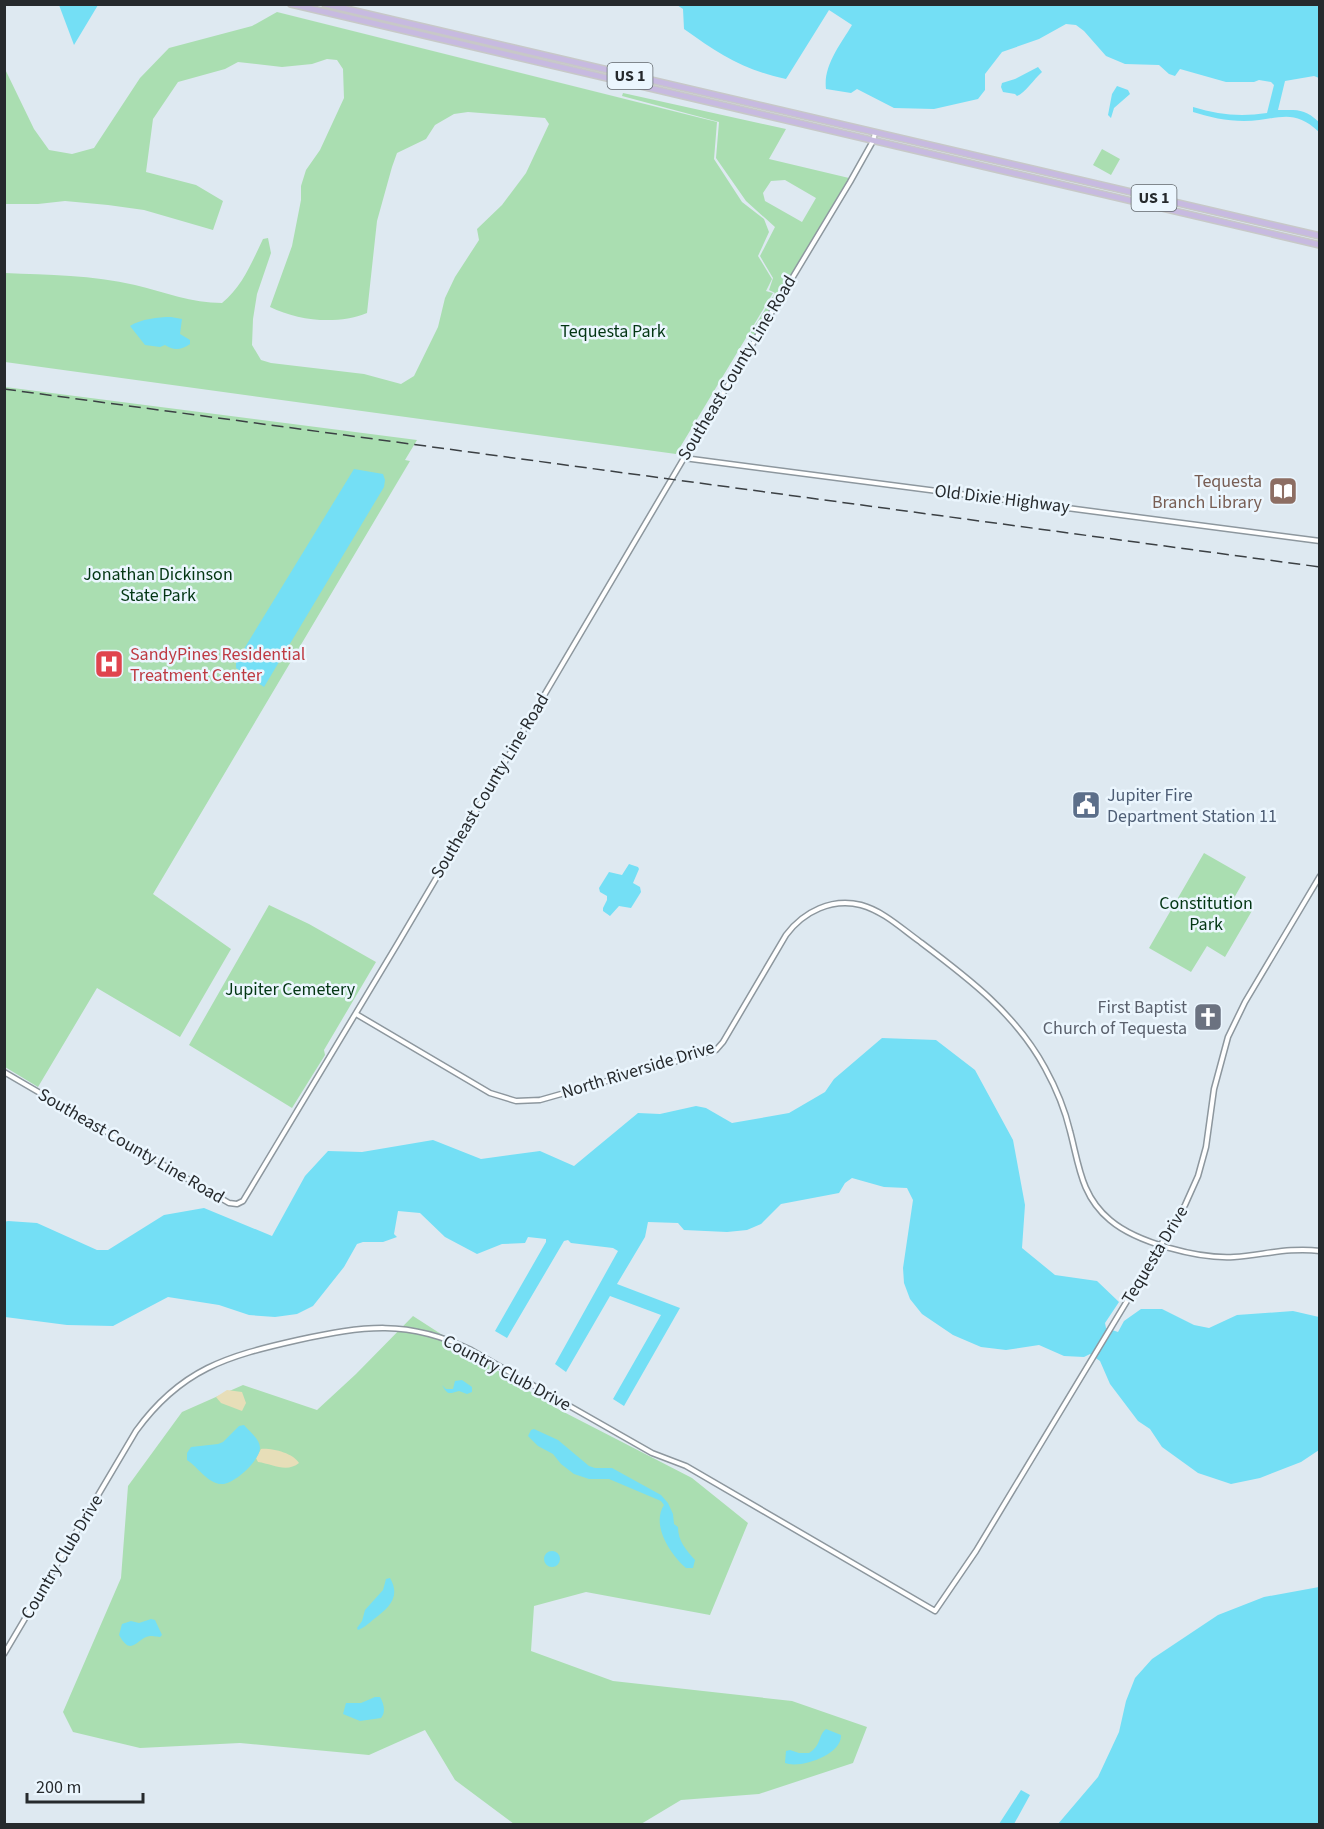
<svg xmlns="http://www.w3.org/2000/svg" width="1324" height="1829" font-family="'Source Sans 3',sans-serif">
<rect width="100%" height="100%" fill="#dee9f1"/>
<!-- green -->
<path fill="#aadeb1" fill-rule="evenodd" d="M277,12l440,110 -3,37 28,43 22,17 5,13 -11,24 14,23 -6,12 7,2 -97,161 -671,-92v-89c43,2 88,2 130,12 29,7 57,18 87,18 20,-16 30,-41 41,-64l5,-1 3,15 -14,41 -4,25 -1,26 9,15 10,3 93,11 37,10 13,-8 24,-49 7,-29 10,-21 24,-37 -2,-11 25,-24 24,-32 23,-49 -4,-6 -77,-6 -14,2 -19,11 -9,14 -29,14 -5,14 -15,54 -10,92c-30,12 -68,8 -97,-6l22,-61 9,-46v-14l5,-16 14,-20 24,-52 -1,-29 -6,-9 -10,-1 -15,5 -30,3 -44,-5 -13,7 -47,13 -25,37 -7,53 50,13 27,16 -10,29 -69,-20 -36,-5 -43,-4 -27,3h-33l-1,-137 30,62 15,21 23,4 22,-6 46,-70 29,-30 83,-22z
M623,93l163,36 -17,30 80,19 -95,158 -4,-2 25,-41 -6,-3 4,-12 -13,-22 15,-29 -29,-26 -30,-43 3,-36 -97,-26zM785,180l31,18 -14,24 -37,-21 -2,-8 8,-12z
M1102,149l18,10 -9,16 -18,-10z
M5,387l412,53 -12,20 5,1 -257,433 78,55 -51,88 -83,-49 -59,99 -33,-20z
M1204,853l42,24 -12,21 19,11 -28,48 -18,-11 -16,26 -42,-24z
M269,905l40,19 67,38 -52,88 1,5 -33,53 -103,-63z
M413,1316l141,91 138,71 56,45 -38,92 -124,-23 -52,14 -3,45 82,30 179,20 75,26 -14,36 -94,31 -78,6 -40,24h-127l-59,-44 -30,-50 -56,25 -129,-12 -100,5 -67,-16 -10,-20 58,-134 7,-92 54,-74 61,-27 74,25 39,-36z"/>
<!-- sand -->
<path fill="#e7deb8" d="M227,1390l15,2 4,11 -4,8 -21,-8 -5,-6z
M261,1449c11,-1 32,4 38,14 -12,10 -27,1 -41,-1l-2,-4z"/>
<!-- water -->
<path fill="#74dff5" d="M59,5h39l-24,40z
M677,5h642v73l-5,-2 -29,5 -7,29c19,0 26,-2 41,12v10c-27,-26 -42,-11 -75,-11 -18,0 -35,-4 -51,-9v-5c26,8 48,10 74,6l7,-28 -3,-3 -12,-2 -5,2h-28l-46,-13 -5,7 -6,-2 -10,-9 -34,-1 -19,-8 -22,-25 -8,-6 -10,-1 -27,15 -37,13 -17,22v16l-7,9 -44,10 -40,-1 -37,-19 -6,4 -25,-4c-3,-24 15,-45 26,-64l-23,-15 -43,69c-42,-9 -67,-25 -102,-50l-1,-20z
M1038,67l4,5c-8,7 -17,21 -25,24l-2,-2 -12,-2 -2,-5 1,-4 13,-4z
M1117,86l11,4 2,4 -16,14 -3,10 -3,-3 4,-21z
M171,317l11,2 -2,15 10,6v4c-9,6 -16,7 -25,1l-5,2 -15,-2 -15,-19c11,-7 28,-9 41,-9z
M354,469l29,5 2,6 -1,7 -120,200 -28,-19v-6z
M629,864l9,3 1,2 -6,14 7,4 1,5 -10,16 -12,-2 -9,10 -7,-5v-3l4,-8v-4l-7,-4 -1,-4 10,-16 13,3z
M882,1038l54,2 39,30 38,70 12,65 -3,43 33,27 42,6 22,21 -14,21 1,5 12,4 6,-11 17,-12h21l32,16 15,3 28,-13 56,-4 26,6v133l-18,12 -41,16 -29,6 -33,-11 -36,-26 -12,-18 -12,-8 -28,-37 -10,-23 -10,-7 -6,3 -20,-1 -25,-11 -33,5 -25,-3 -28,-12 -31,-21 -12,-15 -6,-16 -1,-15 10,-68 -6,-12 -23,-1 -32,-9 -7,5 -6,10 -58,11 -20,20 -14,6 -20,2 -43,-2 -6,-7 -30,-1 -3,15 -28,47 63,24 -56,98 -11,-7 48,-84 -51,-19 -44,76 -11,-8 63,-113 -5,-3 -42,-5 -3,-3 -4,1 -57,97 -12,-7 51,-89v-3l-18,-2 -3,6 -23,1 -25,10 -32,-17 -25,-24 -22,-2 -4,23 3,3 -14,5h-20l-6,2 -13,23 -31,39 -16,8 -22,3 -26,-2 -30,-10 -51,-8 -55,29 -46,-1 -62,-8 -1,-95 4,-1 29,2 60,27h11l56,-35 40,-7 68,28 33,-60 23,-25 34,1 71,-12 48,19 59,-8 34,15 64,-53 22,1 36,-8 10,2 26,15 57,-10 36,-21 9,-13z
M462,1380l10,7v5l-5,2 -8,-3c-11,3 -11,4 -17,-6l4,4h7l2,-8z
M244,1425c5,6 16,14 16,23 0,12 -26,37 -39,36 -14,-1 -23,-17 -34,-24v-7l4,-6 27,-3 5,-2 16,-16z
M534,1429l24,11 31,26 6,2h17l49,27 7,8 5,11 1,10 4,3c0,14 8,23 17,33l-2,8h-7c-16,-14 -35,-43 -22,-63l-3,-4 -52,-22h-20l-15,-5 -13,-10 -8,-10 -15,-8 -10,-10 3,-6z
M544 1559a8 8 0 1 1 16 0a8 8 0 1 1-16 0Z
M390,1578c11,19 -1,30 -16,41 -5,4 -10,9 -16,11l-1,-2 5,-7 3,-11 18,-20 3,-11z
M1319,1587v237h-261l40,-47 21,-45 7,-31 9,-23 17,-19 66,-44 46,-18z
M151,1619l4,1 7,15 -2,2c-1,0 -8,-1 -10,-1 -14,2 -18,22 -31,-1l3,-11 9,-3 8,2z
M375,1697h5c4,7 6,15 1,21l-21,3 -17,-7 3,-11h15z
M826,1729l15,6c1,20 -41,34 -56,28l1,-12 4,-1 9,3h10c13,-8 9,-18 17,-24z
M1021,1790l9,5 -16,29h-15z"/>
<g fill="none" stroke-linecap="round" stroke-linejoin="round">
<!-- minor casing -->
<g stroke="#8d979e" stroke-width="7">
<path id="minor" d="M684,458l636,83
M356,1014l134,79 26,8 24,-1 176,-50 7,-8 63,-107c18,-24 46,-37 75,-30 22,6 40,23 58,36 49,37 96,72 126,127 11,20 20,42 25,63 9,34 11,65 40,89 27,23 89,39 124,37 29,-2 56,-10 86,-6
M4,1072l225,131 8,1 6,-3 155,-258 286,-485 166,-276 23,-41 2,-8
M4,1654l132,-223c45,-62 91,-75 162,-91 65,-14 110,-21 173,10l181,103 34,13 249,145 41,-60 209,-346 13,-29 8,-29 8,-58 14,-52 17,-35 75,-126"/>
</g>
<!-- major casing -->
<g stroke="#c7c8c8" stroke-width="8">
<path id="major" d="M291,4l1029,241
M325,4l995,232"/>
</g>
<!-- minor -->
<use href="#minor" stroke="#fff" stroke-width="4"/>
<!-- major -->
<use href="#major" stroke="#c7bae0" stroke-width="5"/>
<!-- rail -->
<path stroke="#3b4044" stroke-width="1.5" stroke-dasharray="12 6" stroke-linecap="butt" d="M4,389l1316,178"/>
</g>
<!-- icons -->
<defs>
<g id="library-square" transform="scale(1.5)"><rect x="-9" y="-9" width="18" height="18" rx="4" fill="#8d6e63" stroke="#ebf6fe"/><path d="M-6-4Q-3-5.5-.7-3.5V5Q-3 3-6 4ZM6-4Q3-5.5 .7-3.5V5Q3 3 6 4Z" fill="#fff"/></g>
<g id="hospital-square" transform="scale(1.5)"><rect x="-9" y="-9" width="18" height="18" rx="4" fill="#e0444e" stroke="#ebf6fe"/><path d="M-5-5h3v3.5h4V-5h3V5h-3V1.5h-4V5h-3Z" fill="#fff"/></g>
<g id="civic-square" transform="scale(1.5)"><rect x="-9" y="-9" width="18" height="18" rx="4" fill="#5c6f8a" stroke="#ebf6fe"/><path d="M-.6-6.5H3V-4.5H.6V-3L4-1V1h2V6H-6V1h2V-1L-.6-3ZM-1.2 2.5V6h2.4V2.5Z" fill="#fff"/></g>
<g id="church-square" transform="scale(1.5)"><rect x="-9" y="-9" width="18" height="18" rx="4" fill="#6b7280" stroke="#ebf6fe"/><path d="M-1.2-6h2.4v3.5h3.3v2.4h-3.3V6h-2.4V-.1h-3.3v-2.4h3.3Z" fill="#fff"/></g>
</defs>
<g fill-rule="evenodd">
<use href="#library-square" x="1283" y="491"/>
<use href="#hospital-square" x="109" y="664"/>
<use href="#civic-square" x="1086" y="805"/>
<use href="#church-square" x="1208" y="1017"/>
</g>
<g text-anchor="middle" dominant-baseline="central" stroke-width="5" stroke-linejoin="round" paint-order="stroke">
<!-- shield labels -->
<g fill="#ebf6fe" stroke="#61676c" stroke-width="1.5">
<rect x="607.5" y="63" width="45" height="26" rx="4.5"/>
<rect x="1131.5" y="185" width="45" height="26" rx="4.5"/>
</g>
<g font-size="16" font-weight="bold" fill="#262a2d">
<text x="630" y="76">US 1</text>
<text x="1154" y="198">US 1</text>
</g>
<!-- park labels -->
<g font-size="18" fill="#033613" stroke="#ebf6fe">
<text x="613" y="331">Tequesta Park</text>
<text x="158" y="574">Jonathan Dickinson<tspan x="158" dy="21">State Park</tspan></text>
<text x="1206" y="903">Constitution<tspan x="1206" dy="21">Park</tspan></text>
<text x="290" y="989">Jupiter Cemetery</text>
</g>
<!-- street labels -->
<g font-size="18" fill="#262a2d" stroke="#ebf6fe">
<text transform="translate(737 368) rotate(-59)">Southeast County Line Road</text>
<text transform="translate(1002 499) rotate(7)">Old Dixie Highway</text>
<text transform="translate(490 786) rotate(-59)">Southeast County Line Road</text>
<text transform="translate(638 1070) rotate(-17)">North Riverside Drive</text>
<text transform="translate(131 1146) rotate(30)">Southeast County Line Road</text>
<text transform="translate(1155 1255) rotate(-59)">Tequesta Drive</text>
<text transform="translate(507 1373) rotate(28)">Country Club Drive</text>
<text transform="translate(62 1557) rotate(-59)">Country Club Drive</text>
</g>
<!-- education labels -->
<g font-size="18" fill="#785e54" stroke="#ebf6fe" text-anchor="end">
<text x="1262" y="481">Tequesta<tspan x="1262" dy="21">Branch Library</tspan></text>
</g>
<!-- health labels -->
<g font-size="18" fill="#be3a42" stroke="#ebf6fe" text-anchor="start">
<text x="130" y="654">SandyPines Residential<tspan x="130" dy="21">Treatment Center</tspan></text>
</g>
<!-- service labels -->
<g font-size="18" fill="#4e5e75" stroke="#ebf6fe" text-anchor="start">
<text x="1107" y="795">Jupiter Fire<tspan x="1107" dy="21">Department Station 11</tspan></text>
</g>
<!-- worship labels -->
<g font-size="18" fill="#5b616d" stroke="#ebf6fe" text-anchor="end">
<text x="1187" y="1007">First Baptist<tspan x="1187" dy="21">Church of Tequesta</tspan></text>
</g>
</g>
<!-- border -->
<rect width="1324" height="1829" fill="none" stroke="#262a2d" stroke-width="12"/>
<!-- scale -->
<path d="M27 1793v9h116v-9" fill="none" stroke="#262a2d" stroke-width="3"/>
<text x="36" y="1793" font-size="18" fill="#262a2d" stroke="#ebf6fe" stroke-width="4.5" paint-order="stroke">200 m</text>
</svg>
